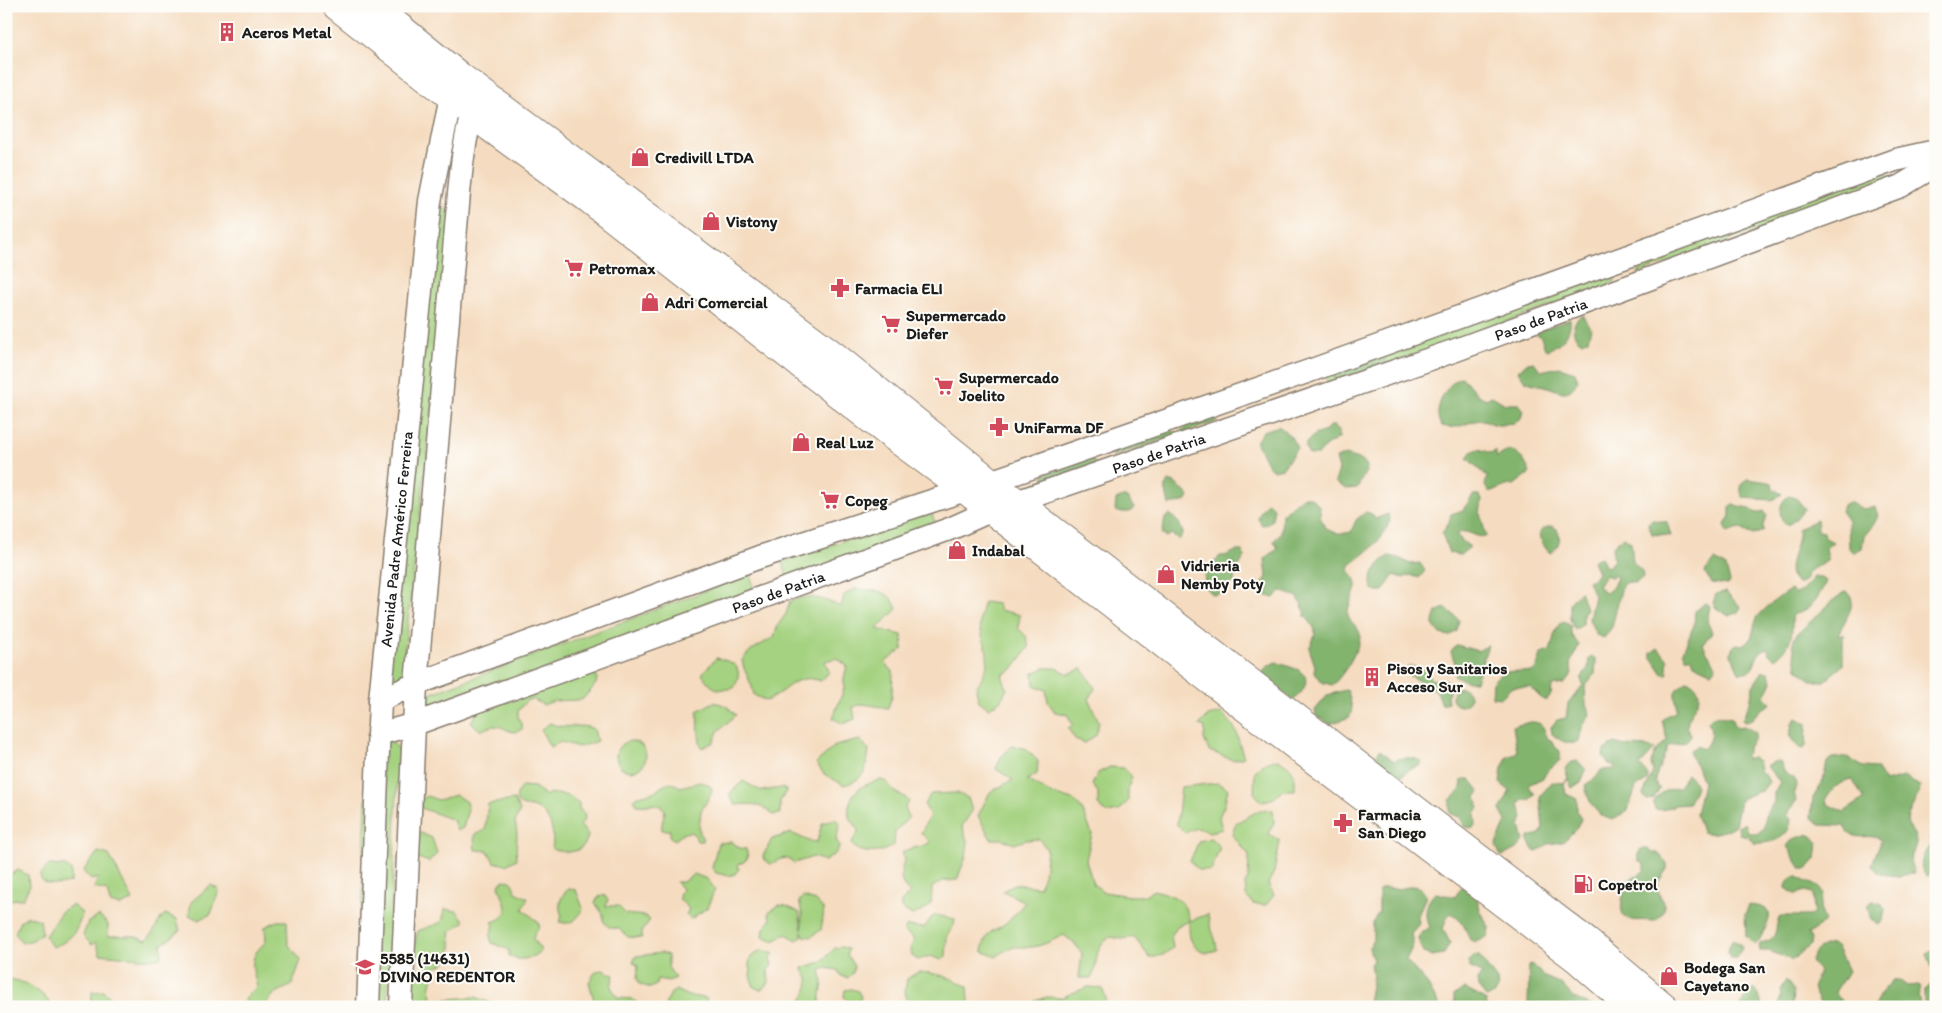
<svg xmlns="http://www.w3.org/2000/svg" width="1942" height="1013" font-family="Itim,sans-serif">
<rect width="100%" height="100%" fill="#fdfcf7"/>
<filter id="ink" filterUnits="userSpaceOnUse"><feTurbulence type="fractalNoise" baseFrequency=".02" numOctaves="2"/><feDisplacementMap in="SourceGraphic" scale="10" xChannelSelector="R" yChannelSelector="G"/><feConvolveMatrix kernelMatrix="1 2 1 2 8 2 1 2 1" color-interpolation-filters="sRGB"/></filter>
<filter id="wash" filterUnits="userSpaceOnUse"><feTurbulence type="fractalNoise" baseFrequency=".0096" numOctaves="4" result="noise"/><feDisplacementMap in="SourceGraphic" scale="20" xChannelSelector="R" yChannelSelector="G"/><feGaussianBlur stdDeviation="1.12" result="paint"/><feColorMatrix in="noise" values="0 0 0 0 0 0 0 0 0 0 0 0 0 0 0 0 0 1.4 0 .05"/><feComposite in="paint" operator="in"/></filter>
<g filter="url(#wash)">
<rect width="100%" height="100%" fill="#f5dcc0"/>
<!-- green -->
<path fill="#a4d280" stroke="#60774e" d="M1887,170l3,13 -253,91 8,-18z
M440,207l8,3 5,13 -52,460 -29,8z
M1618,266l-4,17 -286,103 -4,-16z
M930,510l7,16 -149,55 -5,-19z
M751,574l3,17 -328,123 -2,-18 3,-1z
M855,589c20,2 34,-1 42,20l-20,20 25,6 1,14 -19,14 9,8 -1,25 -4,12 -25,-4 -10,3 2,12 -12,5 -10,-6 11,-29v-11l3,-12 -10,-8 -12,3 4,11 -8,9c-26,-9 -33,10 -55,20l-12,-6c-2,-13 -10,-22 -12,-35l8,-9 24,-14 4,-12 8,-11 4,-13c20,-7 32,-3 51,6l3,-12z
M984,602l13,2 3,6 20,5 -2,13 8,8 3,11 -16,22 -11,6 5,14 -7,12 -11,7 -10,-7 -3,-12c3,-8 10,-17 11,-25 3,-26 -15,-29 -3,-62z
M716,658c20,4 28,10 18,30 -17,3 -22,2 -32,-14z
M589,667l8,10 -1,7 -13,15c-13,3 -27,-1 -39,6l-12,-6 -6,2 -8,10v6l5,11c-15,13 -19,-12 -42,3l-10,-9 4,-6 1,-6z
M1044,668h12l13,6 13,-6 13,20 -6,12 10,22 -3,13 -11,8 -10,-4 -7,-11 5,-3 -6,-11 -12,-2 -7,-10 -2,-12 -12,-5 -1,-12z
M714,702l13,4 9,9 -18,16 -4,11 -12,6c-5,-12 -2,-24 -5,-37z
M1221,713c20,17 14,22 23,44l-11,3 -24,-9 -5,-12 1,-12 -6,-2 9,-9z
M550,723c15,8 28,-1 44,6l3,12 -18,6 -18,-5 -11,5 -9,-17z
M860,740l9,10c-3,21 -4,29 -25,35l-20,-11 -8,-11 19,-17z
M391,741l8,8 -12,258h-29l10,-255z
M616 756a15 15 0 1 1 30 0a15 15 0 1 1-30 0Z
M1012,746l13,2 13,13 -1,13 -10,6 23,13 25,8 8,10 9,23 -6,26 7,24 11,8 26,4h13l11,-6c22,7 29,7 36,31l18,-7c1,13 8,22 9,36l-12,3c-16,-10 -16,-14 -16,-32l-11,5 -7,10 2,12 -10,7 -13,3 -16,-21 -12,2 -12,-2c-18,11 -10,24 -19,41h-12l3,-25 -8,-10 -10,-8c-8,3 -15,8 -23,10 -22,7 -21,-6 -45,12l-14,-6c6,-26 13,-17 27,-31 6,-5 11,-12 16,-18l-22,-11 11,-7 25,3 5,-12 3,-26 -8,-10 -13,1 -12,4 -11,-5h-12l-13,-23 12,-24 23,-12 -17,-11 5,-12z
M1278,759c15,9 18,13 17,31h-12l-9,8 -12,4 -8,-9 1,-22 10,-8z
M1110,767l14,1 8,9 -4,11v13l-9,10 -12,2 -9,-8v-13l-6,-7 6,-12z
M881,780l6,2 7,10 11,5 4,5 -4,5 4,10 -14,15 -1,13c-12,9 -32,11 -43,-1l7,-12 -1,-5 -8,-10c-2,-24 10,-32 32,-37z
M743,781l18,10 21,-3 5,3 -7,10v13l-7,1c-14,-13 -21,-11 -38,-10l-6,-11z
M700,782l7,2 5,4 -1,6 -10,17 -2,18 4,12h-6l-2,-6 -5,-3 -6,1 -9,7 -5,-3v-7h-8c-1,-8 2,-12 3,-20 -9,-10 -17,-3 -28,-5l-3,-6c6,-5 9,-3 16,-6 11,-3 17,-16 30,-6z
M1218,783l10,6 -4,17 -5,11 3,12 -13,3 -12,-4 -12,5 -8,-8 4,-38z
M522,786l13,1 10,9 5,-3 19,3 10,7v6l5,4 1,6 -5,6 8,10c-3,19 -21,19 -36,14 3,-16 -1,-35 -17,-41 -5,-2 -15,-1 -18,-7 -2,-6 2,-11 5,-15z
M957,793l11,5 4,13 -10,15 6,17 -2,13 -9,24 -14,1 -11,6c-1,20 1,20 -20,28l-11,-7v-6l9,-9c-12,-10 -10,-22 -5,-34l-3,-6c8,-7 20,-4 28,-11l-9,-9 9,-18 -6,-11 7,-10z
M456,795l10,7 2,7 -5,19 -6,3 -4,-11 -32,-12v-9l6,-3 11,4z
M514,800l6,11 -5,11c4,13 0,23 2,37l-11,6 -12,-3 -6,-11 -13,-1 -1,-15 11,-5 3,-26z
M1273,810l1,13 -5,11 11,7 -6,31 -6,12 6,11 -8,10 -13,-1 -7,-8 -1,-13 3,-4 1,-24 -17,-20 4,-12 22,-12z
M835,819l5,4 -4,17 4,6 -3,6 -12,9 -12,-4 -19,6c-8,-8 -14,-4 -23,1l-5,-3 -3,-5 9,-17 19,-6 18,8 8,1 5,-19z
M409,833h12l11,5 5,15 -8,9 -14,-5z
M1211,838l9,9 -9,24 -13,-1 -8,-9 9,-20z
M731,842l9,6 6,1 2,8 -4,5 -6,2 1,5 -4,5 -6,2 -13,-3 -4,-5 6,-25z
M98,852l11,3 24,45 -12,6 -11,-3 -3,-12 -13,-3 4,-10 -7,2 -8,-9z
M49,865l16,1 6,4v12c-9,4 -23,4 -30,-2l-1,-6z
M18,870l10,5 1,12 -6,12h-8l-9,3v-25z
M694,874l13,5 8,10 -8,19 -16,11 -5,-4 3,-6 -9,-9 -1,-5 3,-6 -6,-7h7z
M505,880l6,1 5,11 12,6 -5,11 14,12 3,6 -5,5 -2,7 8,11c-7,9 -22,12 -32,6v-6l-17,-7 -2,-6 4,-12 -2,-3c25,-7 9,-23 7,-38z
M211,885l8,5 -8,24 -12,6 -10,-5 2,-13z
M569,889l7,1 7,18c-4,10 -12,18 -23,14l2,-6c-5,-10 -1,-22 7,-27z
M604,895l4,5 -2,6h12l8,8 19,2 5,4 -8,11v7l-14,-1 -10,-9c-8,1 -11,-1 -15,-8v-6l-8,-11 3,-6z
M803,897l13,4 8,9 -3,20 -10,7 -7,-1 -2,-5v5l-5,4 -11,-6 -12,7 -11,-5 1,-7 7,-10 -3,-6 11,-8 7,1 13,6 3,17v-16l-3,-12z
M72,905l10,8c-4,18 -12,29 -30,34l-7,-11 16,-24z
M445,909l12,2 8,10 -15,11c3,22 3,32 -21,37l-16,-19 5,-19 24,-9z
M165,914l12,5 3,12 -19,14 1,12 -13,2 -49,-5 -4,-12 -4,3 -9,-9 5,-14 11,-6 9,8v12h26l12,4c11,-9 10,-18 19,-26z
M936,915l19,4 -1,6 -7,11 -1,20 -4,4 -12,-4 -12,4 -6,-4 -2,-6 4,-11 -10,-8 3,-5 17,2 7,-10z
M28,916l12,4 2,13 -9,7 -11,3 -7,-10 5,-12z
M277,921h10l1,23 13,16 -9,25 -18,9 -10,13h-20l2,-10 11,-11c-6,-20 -8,-30 9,-44l-1,-15z
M842,947l6,2 -1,6 7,11 -1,7 -5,5 -7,-2 -3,-6 -13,-2 -5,3 3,12 -4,24h-18c0,-9 10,-18 7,-28 0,-3 -5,-8 -6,-11l19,-6 14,-14z
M762,950l12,4 -4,5 2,6 -4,5 1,13 -9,7 -6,-3 -4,-11 1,-6 -2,-7 2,-6z
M662,953l6,2v12l7,11 -6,3 -12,-2 -1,6 -5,3 -12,-4 -2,-6 1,-12 -5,-4 3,-6z
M409,968h14l10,9 -3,12 3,11 43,-3 14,6 2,4h-83z
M603,970l11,5 -3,12 7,11 15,1 4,4 -1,4h-44l2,-7 -5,-18 7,-11z
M918,972c18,1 34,5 50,15l1,14 -5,6h-58l3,-2 -4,-13 2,-13z
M6,979c17,0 38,13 46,28h-46z
M1088,987l14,1 4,11 -1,8h-69l-1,-6 12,-4 13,1z
M851,989l7,2 3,6 -4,10h-14l5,-6 -4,-4 1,-7z
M676,990l12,6 18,2 2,9h-41l-2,-2 6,-12z
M103,991l10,8 -5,8h-17l1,-15z"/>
<!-- forest -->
<path fill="#83b46e" stroke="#506845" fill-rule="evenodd" d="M1582,315l9,13 -3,12 -6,2c-12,-7 -11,-20 0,-27z
M1570,319c2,15 -10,25 -22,31l-3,-1 -4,-12 -7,-4z
M1383,353l4,12 -51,15 -4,-5z
M1534,362l7,9 18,-4 16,5 3,8c-11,20 -17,10 -34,6 -6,-2 -13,-2 -19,-5l-7,-10 10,-8z
M1462,377l16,18 8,4 6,-3 13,8h14l4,5 -2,10 -8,5c-6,-2 -9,2 -15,1 -6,0 -10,-5 -16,-5 -16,1 -22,11 -40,6 -12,-13 5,-45 20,-49z
M1215,414l2,2 -1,6 -104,35 4,-8 43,-21 21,5 10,-12z
M1279,426l12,11 6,11 -14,20 -9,2 -5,-3 -13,-25 7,-11z
M1329,426h6l4,5v7l-13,8 -8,9h-9l-3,-6v-6l8,-8 12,-4z
M1479,449l12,4 5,-2v6c5,-1 7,-4 11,-6 11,-3 20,14 23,22l-16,12c-9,-1 -16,7 -26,6l-3,-5 2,-10 -20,-18 4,-6z
M1346,455c29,9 23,10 11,33l-11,1 -11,-7 4,-12 -3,-12z
M1091,458l8,10 -55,13 -1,-6z
M1747,479l22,3 3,1 1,6 9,5 -10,6 -28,-2c-5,-6 -4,-14 3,-19z
M1168,481l7,2 14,13 -2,5 -18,4 -4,-18z
M1473,495h6l3,5 -2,13 6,23c-10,3 -16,-6 -26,-4l-2,3 3,5 9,7 -10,8 -11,-2 -7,-20 7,-10 2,-9 12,-4z
M1789,496l7,2 9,11c-7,5 -10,14 -19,16 -9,-8 -7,-24 3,-29z
M1123,497l4,1 7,10 -4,4h-12l-3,-2 1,-10z
M1302,497h8c15,12 7,13 13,27 3,9 21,11 28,8l5,-12 10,-8 6,2 3,5 13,-5 2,6c-7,20 -22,32 -40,45l-1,6c15,17 2,22 -1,40 -2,10 10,14 12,23 2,12 -19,45 -28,51l-11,-3 -7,-10 1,-6 -6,-18c9,-16 8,-19 -5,-33l2,-1 -8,-17 -18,-6 -6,7c-6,-1 -12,-4 -14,-10l7,-11 -2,-18 13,-11 -4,-7 7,-8 1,-19z
M1268,502l6,6 -2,12 -4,4 -6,1 -4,-6c2,-7 4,-11 10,-17z
M1849,502l14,7 12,-2 3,9 -4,8 -10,12 -2,12 -9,5 -4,-5 -1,-27 -7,-10 2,-6z
M1733,505l16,3 7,5 8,-2 3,5 -4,9v6l-10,4 -14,-7 -11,5 -2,-2 -1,-6 5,-9v-9z
M1170,514l9,9 4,10 -4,7 -7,-6 -6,3 -4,-3 3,-16z
M1653,520l14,2 4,14 -19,-2 -4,-11z
M1817,520l1,11 6,1 1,6 8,4 -7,6 2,12c-9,8 -20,6 -22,20l-8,4c-19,-12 3,-39 0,-55z
M1551,526l6,3c5,8 2,20 -7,24l-8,-9 -2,-12 5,-4z
M1623,537l8,5 2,20 9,9 1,6 -7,6 -10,-1 -4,4 -10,41 -8,11 -8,-3 -7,-16 5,-23 -6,-15 5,-2 5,-7 -5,-11 2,-2 6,-2 4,9 3,1 6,-7 -2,-13zM1606,575l5,2 4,-2 2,3 -6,11 -6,5 -7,-9z
M1236,551h6l3,6 -9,13 -2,12 -13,10 -8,3 -9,-10 1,-10 7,-5 1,-7 7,-7h5z
M1389,556l10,2 11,6 10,-1 5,8 -6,7 -9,-3 -7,3 -9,-3 -11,16h-9c-9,-11 4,-29 15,-35z
M1715,560l11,7 4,15 -2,3 -16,-2 -7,-10 1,-3z
M1814,577h7l5,4c-3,8 -12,24 -19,28 -6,3 -10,3 -15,7 1,20 -1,31 -17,43l-6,-5 -1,-6c-19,6 -6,26 -29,24l-8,-18 1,-6 4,-4 7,1c12,-6 9,-16 14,-27 2,-5 27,-26 34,-28l4,4 5,-2z
M1580,591l6,18 -3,5v10l-8,6 -5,-11v-16z
M1847,591c13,12 -4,30 -9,44l5,-1v31l-19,16h-12l-15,-13 -4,-26 2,-6 41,-38z
M1726,592l15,15 -3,5 -9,4 -13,-8 -3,-5 3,-9z
M1705,603l5,3 -3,15 5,11 -9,12c3,9 12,16 13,24l-5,4 -17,-8 -2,-6 -6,-1 -3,-6 11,-26 1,-14z
M1447,608l12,12 -2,11 -8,5 -9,-2 -7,-9c0,-10 4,-16 14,-17z
M1563,621l8,5v9l8,10 -9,19 2,9 -3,6 -5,5 -12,2 -1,9 -4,5h-4l-13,-13h-18l-11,11 -9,-1 1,-16 9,-9c10,-1 20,-1 30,0l5,-5 4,-13 9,-3c3,-9 5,-26 13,-30z
M1457,645l21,6 10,-6 -12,36h-10l-11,-5 1,-10 -5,-14z
M1658,648l10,12 -1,6 1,7 -2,2 -3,-1 -12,-18v-3z
M1591,657l5,2 -1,15 -10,13 1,18 4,9 -8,14 -3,13c-9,6 -20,-1 -27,-7l-1,-7 6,-7 9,-2 2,-14 15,-19 -2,-6 7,-11 1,-9z
M1276,662l23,8 7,7c1,10 -6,19 -14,23l-30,-24c2,-8 7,-11 14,-14z
M1410,666l13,3 9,11c8,-1 15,-2 20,5l-5,11 1,6 -6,3 -5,-14c-11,-5 -19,-11 -29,-16l-2,-6z
M1763,671l5,1 4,9 -7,15 6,8 -10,5 -11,12 -6,1 -2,-2 8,-18 3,-16z
M1688,680c30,19 -13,34 3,55 -5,10 -14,8 -23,11l-13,33 1,6 4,4 -7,10 -6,1 -4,-5 10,-23 -2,-9 5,-12 11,-11 -5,-20 8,-6 6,-2c3,-19 -10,-17 12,-32z
M1452 697a9 9 0 1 1 18 0a9 9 0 1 1-18 0Z
M1345,690l3,1 4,17 -2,9 -20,7 -14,-8 -1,-6 13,-15z
M1719,716l13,2 1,6 5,3 6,-1 11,6v7l-8,9 -1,12 7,-2 5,3 3,12 5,3 3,6 -7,9 -6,1 -16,8 -5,25c-8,6 -23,11 -33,7l-6,-18 7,-31 -6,-17 -7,-10v-6l7,-4 6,3c8,-7 10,-18 5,-28l4,-4z
M1796,718l11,5 -1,23 -2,3 -6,-2 -8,-10 2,-14z
M1531,722c13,0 12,6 17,17l5,2 2,6 5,4v9l-12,10 -5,8 -15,7 7,9 -6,6h-7l-3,5 4,12 -3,9 4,15 -6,7 -17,9 -5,-11 10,-25 -6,-11 10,-19 -10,-8 2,-15 5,-11 6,-2 4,-4 -4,-25z
M1615,743c13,6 26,1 40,6l-15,16 8,10 -1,6 -11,6 -8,23 -15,10c-18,-4 -25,-19 -28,-35l11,-7 5,-8 14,-1v-3l-6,-2 -6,-7 1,-7z
M1380,750l14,11c7,-4 21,-5 27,1v3l-11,4 -13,11 -19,-22 -2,-2z
M1847,757l16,10 13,1 9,14 18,-5 17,9c-1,12 -8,19 -12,30 -4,11 8,15 8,26 0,6 -5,13 -6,19l4,12 -15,3 -19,-2 -8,-9 9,-25c-12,-9 -29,5 -37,-14l-24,-1 -9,-8 2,-19 10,-17 4,-19 6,-4zM1852,779l12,20 -20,13 -17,-8 -1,-6c6,-9 16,-18 26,-19z
M1578,761l8,9 -5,12 -9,6 -4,-9 -4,5 2,10 11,5v12l4,8 -4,9 -14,14 -15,2 -11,8 -3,-1 -5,-8v-6l11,-3 3,-5 -3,-33 12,-14 12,1 4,-5 -3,-10 7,-6z
M1776,761l4,1 5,11 9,5 3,5 -3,9 2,9 -10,15 5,3c-1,20 -20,25 -37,24l-6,-7 -9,-2 -1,-7 7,-4 3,9 9,2 7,-6 1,-12 9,-14v-9l6,-11 -12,-14v-3z
M1687,775l5,3 4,9 -8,17 -13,1 -12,5 -8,-1 -2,-5c4,-11 16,-15 26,-17z
M1464,779h6l10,13 -4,5 3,11 -4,5 1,10 -3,5 -9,-1 -3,-9 -11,-5v-13l11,-11 1,-9z
M1936,819l-2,53 -7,5c-11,-12 -4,-23 5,-34l-2,-4z
M1810,834l8,9 -2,16 -9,10h-6l-14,-23 6,-7z
M1641,849h7l4,4h6l9,10v6l-10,15c1,17 17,22 -2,37 -8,-1 -17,0 -24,-1 -17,-3 -7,-30 -2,-38 3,-5 12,-7 16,-13l-2,-6 -5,-3v-6z
M1798,877c9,7 17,6 23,12l2,6 -3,13 5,14 -17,12 3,5 -1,6 -18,15 -23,-9h-9l-1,-6 2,-2c19,-4 12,-13 19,-27h29l5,-4 -1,-19 -9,-2 -8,4 -10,-7c0,-6 6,-12 12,-11z
M1415,886l6,2 5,8 -8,19 1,9 -8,9 2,12 -7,15 22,25 12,22h-69l-3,-5 5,-27 -3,-10 3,-5 -4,-12 4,-7v-19l6,-10v-22l5,-2 13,1z
M1462,886l16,14 2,10 9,17 -1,9 -12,6 -6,-2 -7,-17 -12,-10 -4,4 -4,12 7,14 -6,11 -13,2 -8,-3 -5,-14 3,-6 8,-6c-5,-10 -4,-27 7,-34l19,4z
M1873,901l9,3 3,5 -2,12 -5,4c-7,-7 -11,-11 -10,-21z
M1749,905c21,2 25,7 15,26 -3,5 -4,10 -9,14l-9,-9 -1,-22z
M1732,940l7,3 3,5 -6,10h-6l-3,-6z
M1832,944l5,4 11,23 -13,21 6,9 -3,6h-16l-9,-18 6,-18 -8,-9c2,-11 10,-16 21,-18z
M1933,951h3v56l-12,-3v-13l9,-8v-12l-6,-18z
M1473,956h6l18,24 1,9 -3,5 -9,3 -8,-10 -1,-7 5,-7 -13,-6 -1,-6z
M1531,964l14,13 16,7 13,14 20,9h-66l1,-42z
M1786,980l7,10 -1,17h-15l4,-10 -1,-7z
M1893,980h6l8,6 12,-1 2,2 -3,9 3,11h-47l6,-13z
M1465,989l21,11 1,7h-33v-12z
M1753,989l6,6 3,12h-23z"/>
</g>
<g filter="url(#ink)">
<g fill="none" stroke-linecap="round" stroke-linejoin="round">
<!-- minor casing -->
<g stroke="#887c6e" stroke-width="25">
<g id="minor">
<path d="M380,700l36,-16 344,-127 230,-75 325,-113 580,-209 41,-9"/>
<path id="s1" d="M378,734l37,-10 537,-196 38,-17 466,-161 445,-164 35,-21"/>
<path id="s2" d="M368,1007l12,-307 50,-499 21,-105 6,-14"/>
<path d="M401,1007l15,-323 42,-479c3,-35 6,-72 19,-105"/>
</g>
</g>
<!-- highway casing -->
<g stroke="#887c6e" stroke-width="30">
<path id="highway" d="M337,6l154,122 98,71 297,232 80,59 293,228 317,240 56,49
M373,6l86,70 374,279 157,127 597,460 77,65"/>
</g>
<!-- minor -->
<use href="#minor" stroke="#fff" stroke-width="22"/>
<!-- highway -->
<use href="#highway" stroke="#fff" stroke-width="28"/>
</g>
</g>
<!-- icons -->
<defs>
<g id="building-bare" transform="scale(1.5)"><path d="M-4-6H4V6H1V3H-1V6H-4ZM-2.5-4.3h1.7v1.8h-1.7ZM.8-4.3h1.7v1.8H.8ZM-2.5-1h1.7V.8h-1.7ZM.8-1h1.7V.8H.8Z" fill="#d1495b" stroke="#fdfcf7" stroke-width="2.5" paint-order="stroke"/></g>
<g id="shop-bare" transform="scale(1.5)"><path d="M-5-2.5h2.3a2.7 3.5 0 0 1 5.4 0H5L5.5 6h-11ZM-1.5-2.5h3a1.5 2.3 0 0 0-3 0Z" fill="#d1495b" stroke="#fdfcf7" stroke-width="2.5" paint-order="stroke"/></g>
<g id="supermarket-bare" transform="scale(1.5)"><path d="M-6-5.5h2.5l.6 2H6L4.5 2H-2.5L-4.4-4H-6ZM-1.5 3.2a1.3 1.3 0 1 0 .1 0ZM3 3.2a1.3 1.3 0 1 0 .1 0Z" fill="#d1495b" stroke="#fdfcf7" stroke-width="2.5" paint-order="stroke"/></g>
<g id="pharmacy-bare" transform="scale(1.5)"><path d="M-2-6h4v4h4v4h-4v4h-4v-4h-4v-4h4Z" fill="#d1495b" stroke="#fdfcf7" stroke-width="2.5" paint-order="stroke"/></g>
<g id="fuel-bare" transform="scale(1.5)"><path d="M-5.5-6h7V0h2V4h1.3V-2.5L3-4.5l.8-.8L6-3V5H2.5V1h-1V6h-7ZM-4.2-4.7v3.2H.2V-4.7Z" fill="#d1495b" stroke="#fdfcf7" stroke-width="2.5" paint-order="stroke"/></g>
<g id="school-bare" transform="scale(1.5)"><path d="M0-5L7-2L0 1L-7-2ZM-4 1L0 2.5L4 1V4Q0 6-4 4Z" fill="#d1495b" stroke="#fdfcf7" stroke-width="2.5" paint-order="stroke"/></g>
</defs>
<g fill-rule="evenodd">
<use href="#building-bare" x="227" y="32"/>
<use href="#shop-bare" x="640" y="157"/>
<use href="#shop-bare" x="711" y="221"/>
<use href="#supermarket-bare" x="574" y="268"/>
<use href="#pharmacy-bare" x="840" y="288"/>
<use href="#shop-bare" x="650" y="302"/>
<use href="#supermarket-bare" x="891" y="324"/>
<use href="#supermarket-bare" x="944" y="386"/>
<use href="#pharmacy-bare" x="999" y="427"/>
<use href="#shop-bare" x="801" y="442"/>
<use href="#supermarket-bare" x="830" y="500"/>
<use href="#shop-bare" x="957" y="550"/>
<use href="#shop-bare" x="1166" y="574"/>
<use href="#building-bare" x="1372" y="677"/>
<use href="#pharmacy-bare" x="1343" y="823"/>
<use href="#fuel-bare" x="1583" y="884"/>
<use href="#school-bare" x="365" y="967"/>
<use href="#shop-bare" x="1669" y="976"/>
</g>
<g text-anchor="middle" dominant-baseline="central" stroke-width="4" stroke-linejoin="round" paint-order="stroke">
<!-- poi labels -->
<g font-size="16" font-weight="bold" fill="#1c1c1c" stroke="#fdfcf7" text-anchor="start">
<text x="242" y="32">Aceros Metal</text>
<text x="655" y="157">Credivill LTDA</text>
<text x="726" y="221">Vistony</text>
<text x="589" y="268">Petromax</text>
<text x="855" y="288">Farmacia ELI</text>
<text x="665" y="302">Adri Comercial</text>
<text x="906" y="315">Supermercado<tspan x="906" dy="18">Diefer</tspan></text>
<text x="959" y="377">Supermercado<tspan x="959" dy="18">Joelito</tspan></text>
<text x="1014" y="427">UniFarma DF</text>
<text x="816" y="442">Real Luz</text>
<text x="845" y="500">Copeg</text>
<text x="972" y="550">Indabal</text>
<text x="1181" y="565">Vidrieria<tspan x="1181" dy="18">Nemby Poty</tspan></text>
<text x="1387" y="668">Pisos y Sanitarios<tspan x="1387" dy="18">Acceso Sur</tspan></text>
<text x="1358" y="814">Farmacia<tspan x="1358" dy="18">San Diego</tspan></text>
<text x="1598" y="884">Copetrol</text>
<text x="380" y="958">5585 (14631)<tspan x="380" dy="18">DIVINO REDENTOR</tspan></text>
<text x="1684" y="967">Bodega San<tspan x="1684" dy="18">Cayetano</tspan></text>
</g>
<!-- street labels -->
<g font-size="16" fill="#1c1c1c" stroke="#fdfcf7">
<text stroke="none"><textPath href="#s1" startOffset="1235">Paso de Patria</textPath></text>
<text stroke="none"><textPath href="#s1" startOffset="830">Paso de Patria</textPath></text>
<text stroke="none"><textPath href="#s2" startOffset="469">Avenida Padre Américo Ferreira</textPath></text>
<text stroke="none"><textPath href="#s1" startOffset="425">Paso de Patria</textPath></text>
</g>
</g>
<!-- margin -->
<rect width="1942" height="1013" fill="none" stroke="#fdfcf7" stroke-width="25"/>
</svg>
